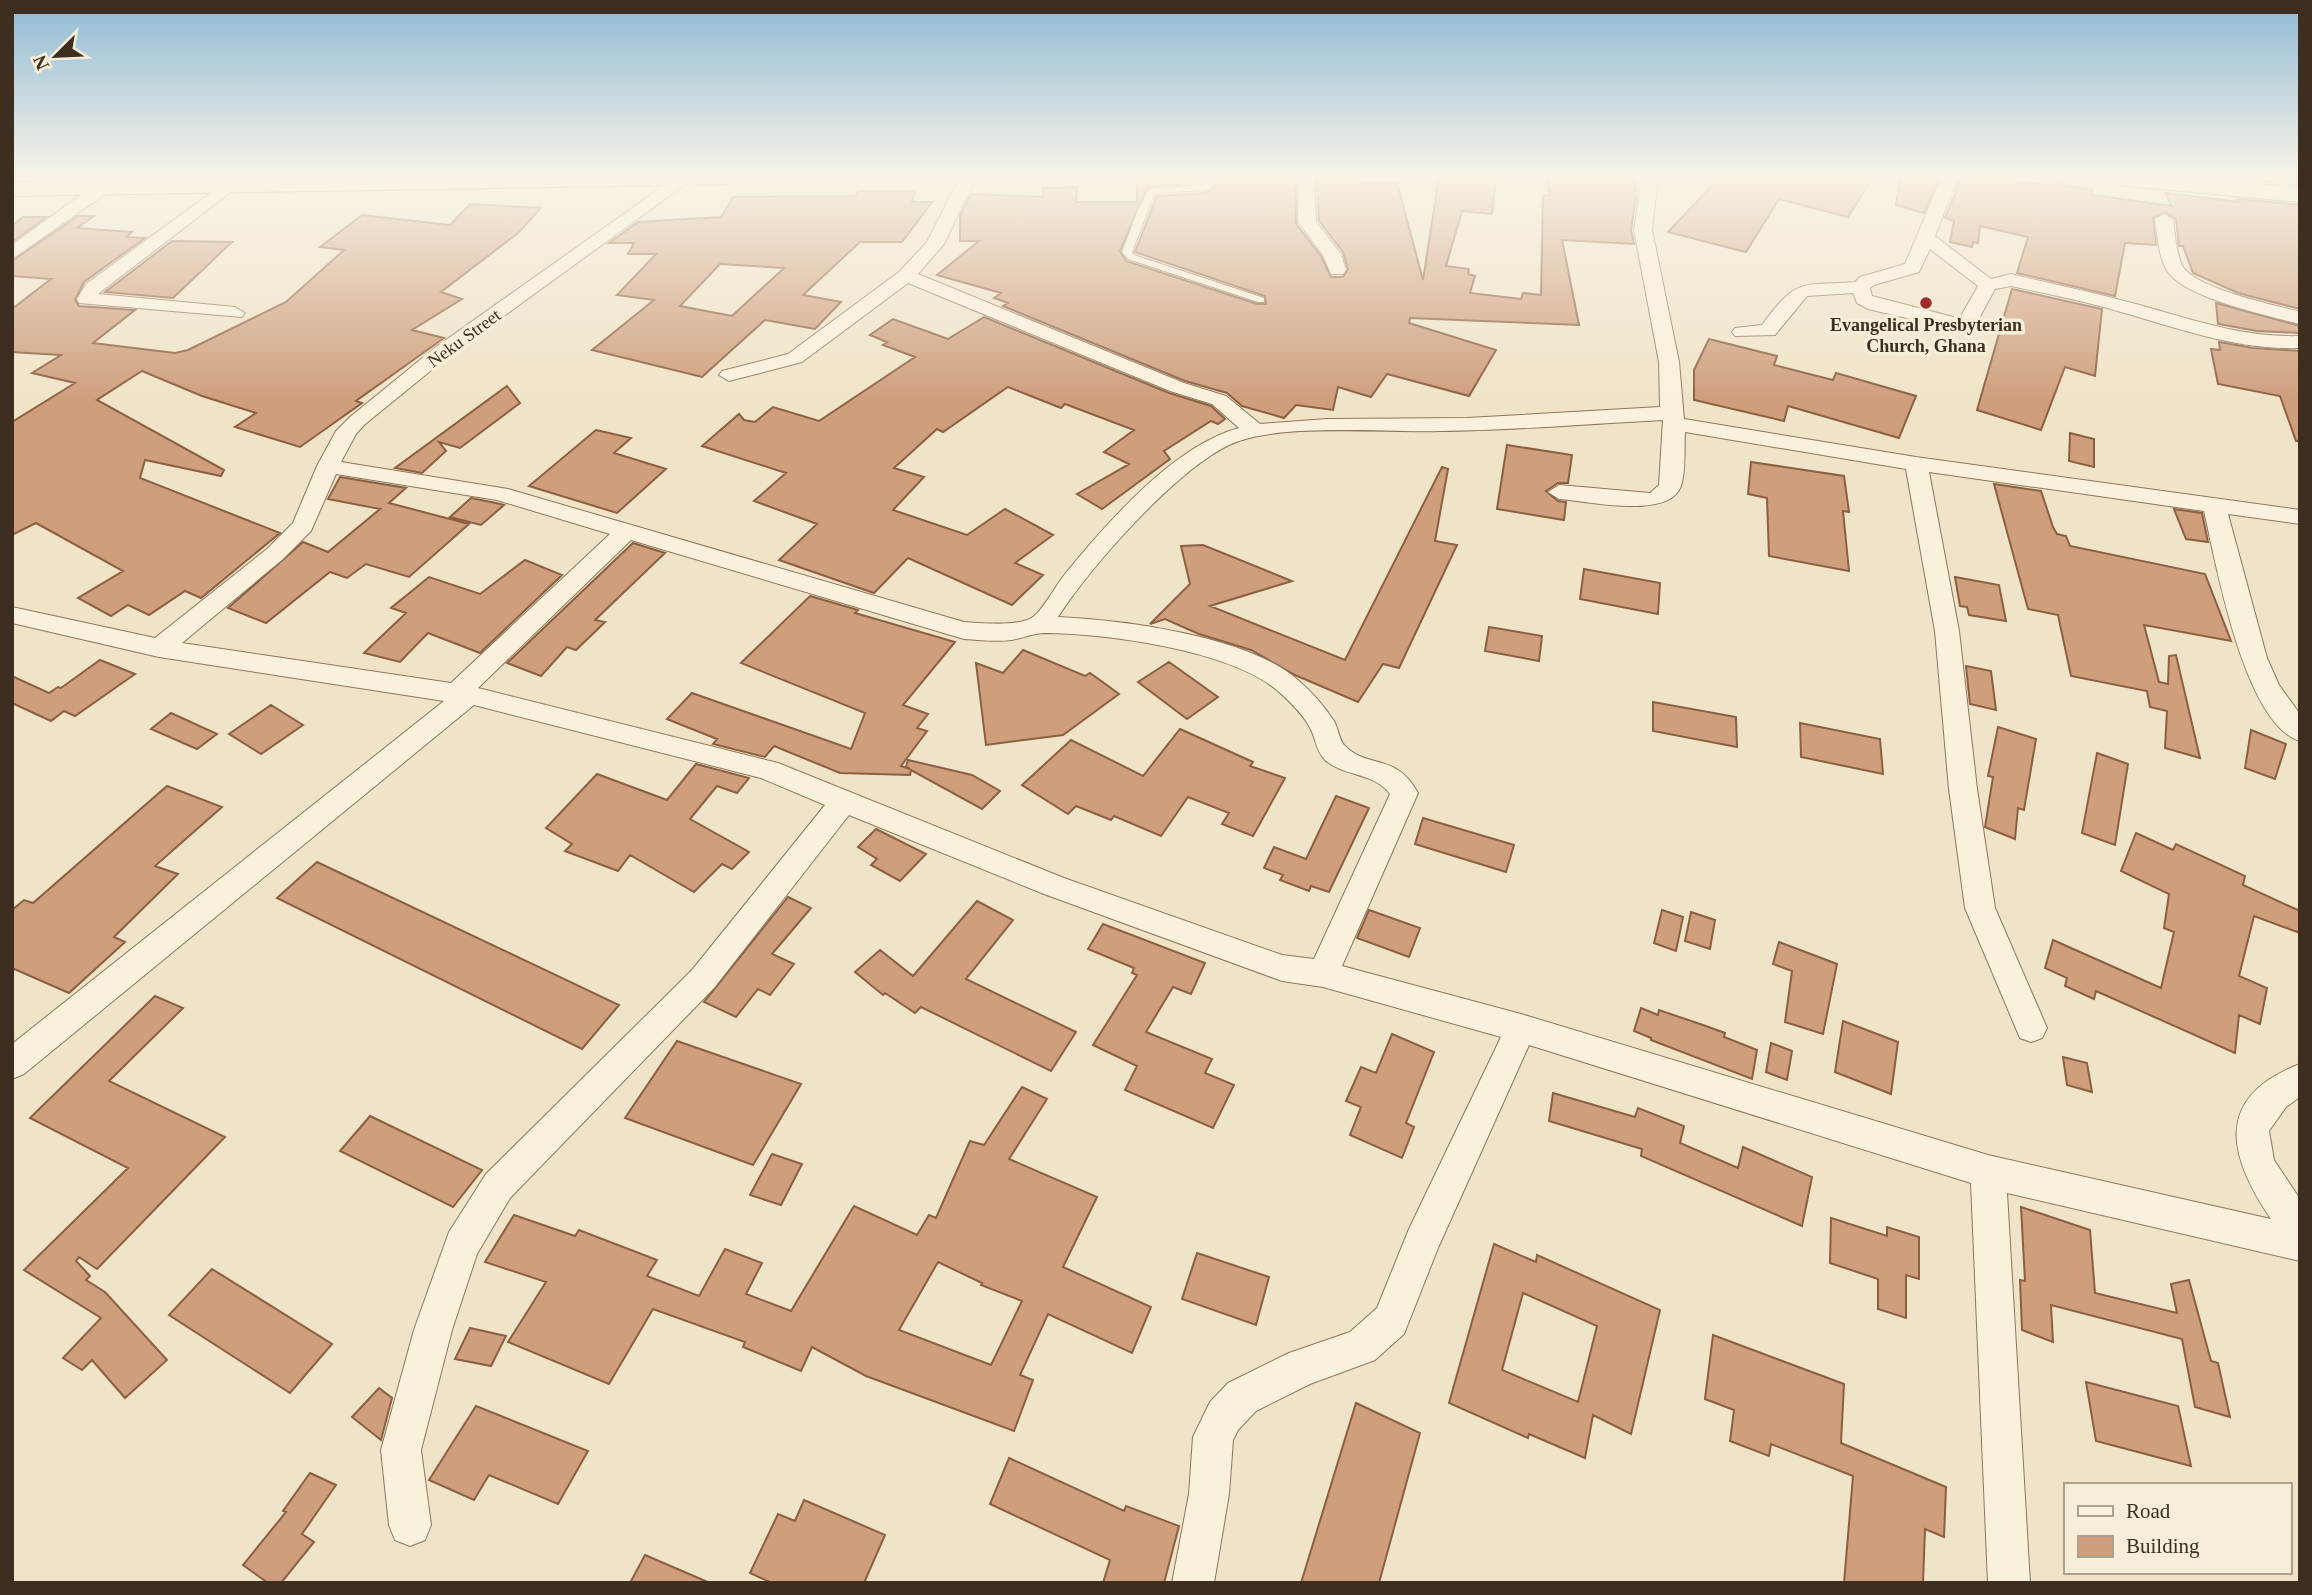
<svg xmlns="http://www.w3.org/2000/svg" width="2312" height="1595" font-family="Georgia,serif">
<rect width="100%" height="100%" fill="#f0e4c8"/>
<!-- building -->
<path fill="#cf9f7d" stroke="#8d5f41" stroke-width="2" fill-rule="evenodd" d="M1210,177l-6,5 -57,6 -27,63 6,10 131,43h9l-1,-8 -130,-44 22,-56 50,-3 15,-12 -7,-4h80l1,47 25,32 10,21h12l5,-8 -5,-17 -24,-31 -2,-44h41l1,6h38l26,97 16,-103h57l-4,37 -30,-3 -16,55 23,3 -1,5 7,2 -5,17 51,6 2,-6 18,2 2,-99 7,-1 -3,-18h87l2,19 -5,34 3,14 -72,-4 17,85 -169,-7 -1,5 87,27 -27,46 -82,-22 -16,23 -33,-10 -5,23 -37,-5 -12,13 -42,-12 -15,-13 -42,-12 -182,-75 5,-3 -14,-5 7,-5 -64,-18 42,-34h-19v-25l11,-22 72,3v-9l34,-1 -1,15h61v-24z
M1720,177h133l18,3 -23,37 -69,-18 -33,53 -78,-20z
M1916,177l22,3 -14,33 -28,-8 4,-25 15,3z
M1962,177l96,9v-2l34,6v5l79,11 -5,-13 73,9 -2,-3 63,6v104l-62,-16 -45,-20 -10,-27h-4l-3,-27 -11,-7 -12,6 3,27 -31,-2 -10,53 -98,-23 11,-36 -48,-11 -2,17 -5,-1 -1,5 -22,-5 4,-21 -9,-3z
M2226,177h42l32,4v4z
M858,191h57l-3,11h20l-30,40h-42l-57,53 38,7 -26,27 -50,-9 -63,57 -110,-27 62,-50 -37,-5 39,-41h-28l6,-11h-25l29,-21 83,-5 12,-20 123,-1zM720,264l64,4 -52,48 -52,-10z
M470,204l71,4 -23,25 -77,59 21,7 -50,31 32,8 -88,63 6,2 -62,44 -65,-20 21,-14 -54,-17 -60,-25 -45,29 127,70 -3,6 -76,-16 -5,18 140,55 -79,65 -16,-7 -36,24 -21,-10 -17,11 -33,-18 45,-27 -87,-48 -24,12v-113l63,-39 -43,-10 29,-18 -49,-3v-43l39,-30 -39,-3v-15l66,-45h16l-17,12 55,4 -6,5 19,1 -61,44 -9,18 4,6 56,4 -42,33 82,10 13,-3 98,-48 58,-52 -24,-3 42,-32 88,10z
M23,217h24l-35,25v-16z
M172,241l60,1 -59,56 -68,-6z
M2012,289l90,20 -7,67 -30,-9 -24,63 -64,-20z
M2216,303l84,23v7l-43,-2 -39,-7z
M984,317l185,76 42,13 14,13 -7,5 -7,-3 -47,30 6,8 -68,50 -25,-15 52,-30 -25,-12 30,-22 -69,-26 -4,4 -53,-21 -65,45 -6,-3 -43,39 30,9 -31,33 74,25 38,-26 48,26 -38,28 28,12 -31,30 -104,-47 -34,35 -95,-33 38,-36 -63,-23 32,-28 -84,-27 37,-32 5,6 11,2 18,-15 46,14 96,-64 -32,-12 4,-3 -17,-7 23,-16 55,20z
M1709,339l68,17 -3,9 59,15 3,-7 80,23 -17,42 -111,-32 -4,15 -90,-21v-30z
M2219,342l34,6 47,3v90h-4l-16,-45 -62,-12 -7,-35 9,1z
M507,386l13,17 -60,45 -21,-6 7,9 -24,22 -27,-5z
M596,430l35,8 -17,15 52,16 -49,44 -88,-27z
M2070,433l24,6v28l-25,-6z
M1507,445l65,10 -4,28h-10l-12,8 12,10 8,1 -2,18 -67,-11z
M1751,462l93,14 5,36 -6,-1 6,60 -80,-15 -2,-58 -19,-4z
M1442,467l6,2 -13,72 22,4 -58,123 -16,-4 -25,38 -63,-27 -44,-25 -52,-16 -34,-15 -15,5 40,-40 -9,-38 22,-1 89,36 -82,25 135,54z
M340,477l66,11 -17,15 80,21 -60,53 -43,-13 -19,14 -17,-6 -64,51 -38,-15 75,-66 25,10 52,-43 -52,-10z
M1994,484l47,7 12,36 4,7 9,2 4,10 135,28 26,67 -87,-16 15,57 9,2 1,-28 7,-1 24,103 -35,-10 2,-37 -17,-4 -3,-16 -76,-15 -13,-61 -30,-6z
M471,498l25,5 8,2 -23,20 -31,-8z
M2174,509l28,4 6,29 -22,-3z
M633,543l32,10 -70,67 10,2 -29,28 -9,-3 -26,29 -34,-13z
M525,560l37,15 -82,78 -52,-20 -28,29 -36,-9 42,-40 -15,-5 38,-31 51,17z
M1584,569l76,14 -2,31 -78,-15z
M1955,577l44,8 7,36 -37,-6 -2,-8 -7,-1z
M810,596l48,14 -3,3 100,29 -52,63 25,9 -11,14 10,3 -26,35 9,3 -4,-2 2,-7 64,15 28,16 -18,18 -71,-39 -1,5 -70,-2 -66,-27 -9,11 -52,-13 4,-5 -50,-20 25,-26 159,56 14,-36 -124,-50z
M1489,627l53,9 -3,25 -54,-10z
M1023,650l62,26 5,-3 29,21 -56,41 -77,10 -10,-82 27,10z
M100,660l35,14 -60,42 -11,-5 -13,10 -39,-18v-27l37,17 9,-6 3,1z
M1169,662l49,35 -31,22 -49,-37z
M1966,666l25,5 5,39 -26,-6z
M1653,702l83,15 1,30 -84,-16z
M271,705l32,20 -42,29 -32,-20z
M171,713l46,21 -20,15 -46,-20z
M1800,723l80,16 3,35 -82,-17z
M1998,727l38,12 -12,71 -6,-2 -3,31 -30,-12 8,-50 -5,-1z
M1180,729l73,33 -3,4 35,12 -32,58 -31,-12 7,-11 -41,-16 -27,39 -47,-20 -3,4 -35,-14 -8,8 -46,-29 49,-45 72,36z
M2251,730l35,14 -11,35 -30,-11z
M2097,753l31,11 -13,81 -33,-12z
M696,764l53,14 -12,15 -20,-7 -27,33 59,33 -17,17 -10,-5 -28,28 -64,-37 -12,16 -53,-20 7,-7 -26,-16 51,-54 70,26z
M167,786l55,21 -67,59 23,8 -64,63 11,5 -56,51 -57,-25v-58l12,-10 9,3z
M1336,796l33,12 -40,84 -18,-6 -2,5 -29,-11 3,-5 -19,-7 10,-21 32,12z
M1423,818l91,27 -8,27 -91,-28z
M876,829l50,25 -26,27 -29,-16 6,-6 -19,-12z
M2136,833l37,17 3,-6 69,32 -2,9 57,26v22l-46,-17 -15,60 28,12 -7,36 -21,-9 -4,38 -139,-62 -2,8 -29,-13 2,-8 -22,-10 8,-28 108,48 13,-56 -10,-4 5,-34 -48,-23z
M317,862l302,143 -37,44 -305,-151z
M788,897l23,11 -39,46 22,10 -24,31 -12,-6 -22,28 -32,-15z
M977,901l36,19 -47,59 110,53 -25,39 -130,-64 -6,6 -30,-20 -2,2 -28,-23 25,-22 33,26z
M1369,910l51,18 -11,29 -52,-19z
M1662,910l21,7 -7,34 -22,-8z
M1691,912l24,8 -5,29 -25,-8z
M1103,924l102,39 -14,31 -18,-7 -27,45 66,27 -7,14 29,12 -21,43 -88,-38 12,-24 -44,-21 44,-70 -5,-2 2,-5 -46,-19z
M1779,942l58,22 -14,70 -38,-12 7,-51 -19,-7z
M155,996l28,12 -74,73 116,56 -128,132 -18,-12 -3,4 14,15 -4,4 19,12 62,68 -42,38 -33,-38 -10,10 -19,-12 38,-40 -77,-48 104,-102 -98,-50z
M1641,1008l17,7 1,-5 44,15 22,8 -1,4 33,13 -5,29 -101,-39v-2l-17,-7z
M1843,1021l55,21 -7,52 -56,-22z
M1392,1034l42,18 -28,71 8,4 -12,31 -52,-23 11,-28 -15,-6 15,-34 15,6z
M677,1041l124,43 -48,81 -128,-47z
M1771,1043l21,8 -5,29 -21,-8z
M2063,1057l24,6 5,29 -25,-7z
M1022,1087l25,12 -38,60 88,38 -34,70 88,40 -19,46 -84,-39 -28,61 13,5 -19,51 -148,-55 -54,-29 -11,24 -58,-24 2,-5 -92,-33 -44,75 -101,-42 38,-60 -61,-20 29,-47 61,21 4,-6 78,30 -10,16 52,20 26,-47 37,14 -16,31 45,17 63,-105 63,29 12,-20 7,3 34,-77 14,4zM938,1262l44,21 -1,2 41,16 -31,64 -92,-35z
M1553,1093l82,24 3,-9 46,18 -4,17 58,25 5,-21 69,30 -10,49 -161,-70 1,-7 -93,-28z
M370,1116l112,54 -29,37 -113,-56z
M772,1154l30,10 -21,41 -31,-10z
M2021,1207l69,23 5,63 82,20 -6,-29 18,-4 22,81 7,2 12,54 -35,-10 -13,-68 -131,-34 2,37 -31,-12 -2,-50 5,1z
M1831,1218l56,18v-9l32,10v42l-13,-4v43l-28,-9v-30l-48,-16z
M1494,1244l42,18 1,-7 123,55 -29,124 -38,-19 -8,43 -56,-24 -1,4 -79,-35zM1523,1293l74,33 -19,76 -76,-32z
M1197,1253l72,24 -13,48 -74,-26z
M212,1269l120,75 -42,49 -121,-78z
M470,1328l36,8 -15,30 -36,-7z
M1713,1335l131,49 -3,59 105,44 -2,50 -19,-8 -2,54h-79l9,-107 -82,-32 -2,12 -39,-15 4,-31 -29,-11z
M2086,1382l92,24 13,60 -95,-25z
M379,1388l13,10 -11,42 -29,-23z
M1356,1403l64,30 -41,150h-78z
M476,1406l112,45 -30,53 -69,-29 -15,25 -45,-20z
M1009,1458l115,53 2,-5 53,20 -15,57h-61l7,-23 -120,-56z
M310,1473l26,12 -34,49 12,8 -33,41h-13l-25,-18 43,-53 -3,-1z
M804,1500l81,35 -21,48h-92l-22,-10 28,-59 17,7z
M645,1555l65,28h-80z"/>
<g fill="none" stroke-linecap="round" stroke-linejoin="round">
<!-- lane casing -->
<g stroke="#8d765c" stroke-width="2">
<path id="lane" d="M1212,179l7,2 -12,9 -52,3 -23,59 2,3 130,43v4h-6l-130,-43 -6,-7 16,-42 11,-21 56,-4z"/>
</g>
<!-- street casing -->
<g stroke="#8d765c" stroke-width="2">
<path id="street" d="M101,177h17l-10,15 -96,67v-14l84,-61z
M676,177l18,1 -244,177 -86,70 -8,9 -15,28 167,27 456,133c17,1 55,5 69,-5 9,-6 24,-33 32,-43 42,-51 108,-128 174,-146l-27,-24 -42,-13 -262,-108 -106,79 -73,19 -10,-6 3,-4 66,-17 111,-82 28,-30 33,-65h16l-32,67 -26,30 266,109 42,13 34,28 67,-5 140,-1 193,-11 -1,-45 -25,-132 8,-53h16l-6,53 27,132 5,57 232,38 384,53v14l-72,-10 39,144 12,27 21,29v27c-56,-17 -84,-178 -96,-230l-275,-39 30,159 18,158 18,119 52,120 -5,10 -11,4 -11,-4 -55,-130 -16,-119 -14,-158 -29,-162 -221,-37c-1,16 1,39 -4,54 -12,34 -93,15 -122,13l-11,-7 11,-7 91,8 9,-8 4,-65c-74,4 -148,10 -223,11 -55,2 -163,-9 -211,14 -54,26 -138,121 -171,172 65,3 192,19 241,64 13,11 25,25 35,40 4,7 5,18 10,24 24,25 52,7 74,48l-76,173 179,48 467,141 283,64c-43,-63 -58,-122 29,-155v33l-14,10 -17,24 5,29 26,39v62l-293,-68 23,390h-42l-17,-400 -442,-138 -91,203 -34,86 -29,26 -65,24 -54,27 -18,19 -5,10 -4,54 -15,89h-42l17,-89 4,-57 17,-35 18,-19 61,-30 61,-21 27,-24 32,-79 92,-192 -178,-50 -41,-6 -238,-87 -195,-79 -135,173 -204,210 -33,56 -25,76 -31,120 10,75 -6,15 -15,6 -15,-6 -6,-15 -8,-75 33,-120 35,-98 37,-58 206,-204 133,-165 -64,-27 -287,-73 -450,369 -12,5v-35l432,-343 -285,-44 -147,-34v-16l143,31 112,-89 26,-26 24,-57 19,-35 14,-14 86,-70zM336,474l161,26 113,34 -159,149 -269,-40 101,-84 28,-28zM631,540l333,99c16,1 32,3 48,1 10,-2 20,-6 31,-7 61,0 188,17 235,58 11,10 24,22 31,35 7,11 6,24 16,34 19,17 49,12 65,34l-76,165 -32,-4 -218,-77 -286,-115 -300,-75z
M1298,177h16l2,45 25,32 5,16 -3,4h-12l-8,-19 -25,-33z
M1942,177h16l-23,59 56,43 20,-5c40,10 81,18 121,29 57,15 108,35 168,33v12c-64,2 -119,-19 -179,-36 -36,-11 -73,-18 -110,-26l-16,3 -19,35 -18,6 -90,-21 -11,-6 -4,-10 -46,3 -32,39 -40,1 -3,-4 3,-4 27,-3c36,-48 36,-39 93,-43l5,-5 45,-13zM1930,249l48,37 -17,30 -4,2 -85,-22 -2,-8 4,-3 45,-13z
M226,182l6,1 2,4 -2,4 -134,103 137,13 10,6 -3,4 -163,-14 -2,-4 9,-15z
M2164,214l9,5c2,15 3,35 10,48 14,22 92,38 117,45v12c-31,-8 -115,-26 -132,-52 -10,-15 -10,-36 -13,-53z"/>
</g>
<!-- secondary casing -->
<g stroke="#6f573f" stroke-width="2">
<path id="secondary" d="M314,177h427l-11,7 -718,12v-14z
M2096,177h86l118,11v14l-193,-18z"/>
</g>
<!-- lane -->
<use href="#lane" fill="#faf1dc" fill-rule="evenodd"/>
<!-- street -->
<use href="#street" fill="#faf1dc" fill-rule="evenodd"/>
<!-- secondary -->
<use href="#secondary" fill="#faf1dc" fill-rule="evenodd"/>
</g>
<!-- sky -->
<linearGradient id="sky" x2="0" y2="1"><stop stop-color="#8fbad6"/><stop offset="0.44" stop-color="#f8f3e6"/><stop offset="1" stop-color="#f8f3e6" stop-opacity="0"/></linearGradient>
<rect width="2312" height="400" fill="url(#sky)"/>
<!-- markers -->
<circle fill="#9e2a2b" stroke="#f7eed8" stroke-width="2.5" cx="1926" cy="303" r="7"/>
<g text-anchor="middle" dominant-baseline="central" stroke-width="7" stroke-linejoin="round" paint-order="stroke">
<!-- far-poi labels -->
<g font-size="18" font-weight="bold" fill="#3d2e20" stroke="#f7eed8">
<text x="1926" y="325">Evangelical Presbyterian<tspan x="1926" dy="21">Church, Ghana</tspan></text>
</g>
<!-- far-street labels -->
<g font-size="18" fill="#3d2e20" stroke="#f7eed8">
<text transform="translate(464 338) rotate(-36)">Neku Street</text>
</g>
</g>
<!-- border -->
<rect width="2312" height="1595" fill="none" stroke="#3d2e20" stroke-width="28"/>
<!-- legend -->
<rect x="2064" y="1483" width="228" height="91" fill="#f7eed8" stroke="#ada18e" stroke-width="2"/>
<rect x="2078" y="1506" width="35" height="10" fill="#faf1dc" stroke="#ada18e" stroke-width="2"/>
<text x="2126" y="1518" font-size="21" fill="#3d2e20">Road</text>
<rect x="2078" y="1536" width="35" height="21" fill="#cf9f7d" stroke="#ada18e" stroke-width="2"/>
<text x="2126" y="1553" font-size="21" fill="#3d2e20">Building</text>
<!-- north arrow -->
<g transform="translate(56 56) rotate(246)" stroke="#f7eed8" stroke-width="5" paint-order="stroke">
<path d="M0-5L12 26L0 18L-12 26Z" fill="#3d2e20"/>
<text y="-10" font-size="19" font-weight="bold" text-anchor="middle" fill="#3d2e20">N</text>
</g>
</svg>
